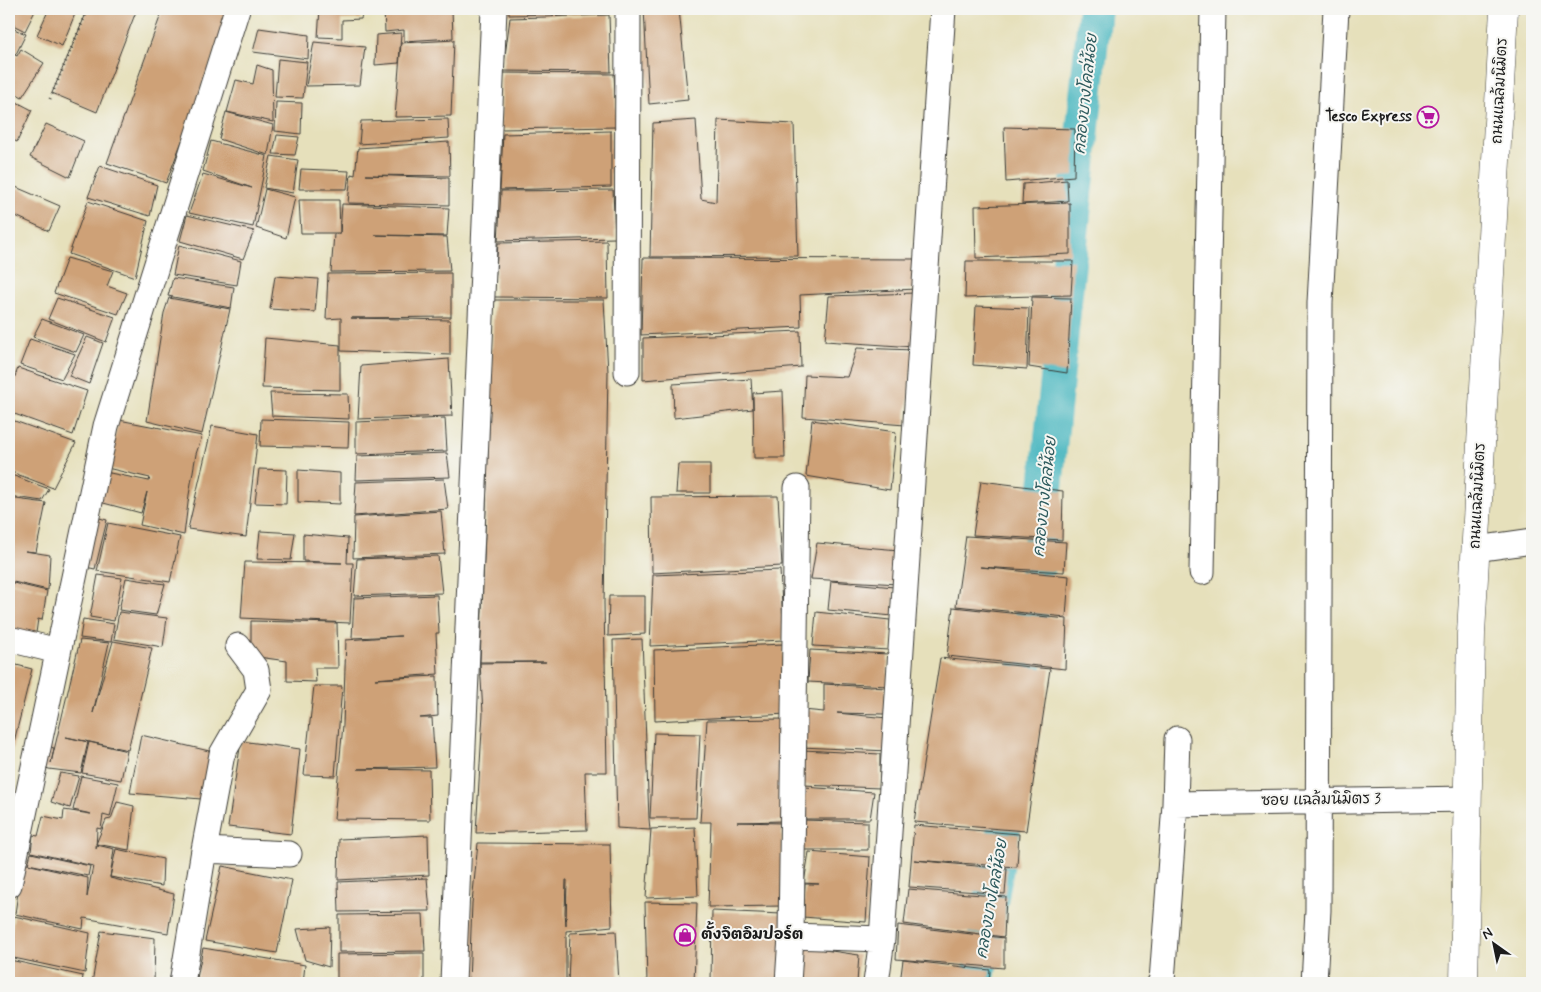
<svg xmlns="http://www.w3.org/2000/svg" width="1541" height="992" font-family="Mynerve,'Playpen Sans Thai',sans-serif">
<rect width="100%" height="100%" fill="#f6f6f2"/>
<filter id="ink" filterUnits="userSpaceOnUse"><feTurbulence type="fractalNoise" baseFrequency=".02" numOctaves="2"/><feDisplacementMap in="SourceGraphic" scale="10" xChannelSelector="R" yChannelSelector="G"/><feConvolveMatrix kernelMatrix="1 2 1 2 8 2 1 2 1" color-interpolation-filters="sRGB"/></filter>
<filter id="wash" filterUnits="userSpaceOnUse"><feTurbulence type="fractalNoise" baseFrequency=".0096" numOctaves="4" result="noise"/><feDisplacementMap in="SourceGraphic" scale="20" xChannelSelector="R" yChannelSelector="G"/><feGaussianBlur stdDeviation="1.12" result="paint"/><feColorMatrix in="noise" values="0 0 0 0 0 0 0 0 0 0 0 0 0 0 0 0 0 1.4 0 .05"/><feComposite in="paint" operator="in"/></filter>
<g filter="url(#wash)">
<rect width="100%" height="100%" fill="#e6e0bb"/>
<g fill="none" stroke-linecap="round" stroke-linejoin="round">
<!-- canal -->
<path stroke="#47b6bf" stroke-width="34" d="M1019,712l21,-166 55,-537
M977,983l28,-162 5,-37"/>
</g>
<g id="blocks">
<!-- building -->
<path fill="#cea177" fill-rule="evenodd" d="M9,9h27l-11,22 -16,-8z
M49,9h28l-15,37 -25,-11z
M88,9h49l-40,103 -45,-19z
M163,9h69l-66,174 -59,-20z
M320,9h43l-2,10 -19,1v18l-24,-1z
M384,9h68l1,29 -49,3v-11l-19,2z
M509,9h103v4l-103,2z
M644,9h35l9,91 -39,4z
M609,15l2,57 -108,-1 7,-53z
M9,27l17,7 -10,20 -7,-3z
M259,28l50,7 -1,24 -55,-7z
M401,33l-2,30 -24,2 1,-30z
M454,40l-3,76 -56,1 6,-74z
M314,42l51,5 -5,38 -54,1z
M21,49l23,14 -22,34 -13,-8v-37l8,4z
M278,59l29,3 -4,36 -28,-1z
M257,65l15,5 1,52 -46,-10 9,-32 17,4z
M502,73l112,1 3,53 -116,2z
M9,98l23,12 -15,32 -8,-4z
M276,102l26,1 -1,31 -26,-3z
M226,112l47,13 -5,30 -49,-16z
M448,119l1,19 -90,6 2,-23z
M696,120l5,79 15,3 2,-82 76,4 4,132 -148,1 3,-134z
M46,124l38,17 -14,36 -40,-20z
M1004,127l71,2 -1,47 -68,6z
M611,131v56l-111,3 3,-56z
M277,135l22,2 -4,18 -22,-1z
M211,141l56,15 -14,71 -64,-14 14,-39 49,14 -49,-17z
M449,142l1,34 -84,-1 83,3v27l-101,-2 3,-29 4,1 3,-27z
M271,156l27,4 -5,33 -29,-5z
M100,166l57,19 -7,31 -62,-19z
M301,169l48,2 -2,18h-48z
M1067,180l1,21 -46,3 1,-20z
M11,185l49,21 -11,25 -40,-18v-22z
M265,189l30,8 -9,41 -30,-10z
M613,190l2,48 -117,3 3,-50z
M299,200h40l1,33h-39z
M88,201l60,20 -13,56 -66,-23z
M1070,203v51l-94,4 -1,-52z
M342,204l107,4 -2,28 -72,-1 72,2 3,34 -119,1 3,-38h6z
M187,215l67,16 -11,28 -63,-18z
M607,241l1,57 -114,-1 4,-54z
M179,245l62,16 -4,24 -64,-10z
M67,258l46,13 -6,15 20,7 -9,21 -64,-21z
M643,258l277,1 -4,30 -116,6 1,32 -160,8z
M966,261h107l-2,34 -106,3z
M451,273v44l-100,1 99,2v35l-109,-4v-33l-15,1 2,-45z
M275,276l43,3 -3,33 -45,-3z
M173,278l61,9 -3,21 -63,-12z
M915,293l-1,54 -89,-6 4,-45z
M1032,297l39,1 -4,75 -38,-6z
M57,298l58,19 -9,25 -58,-23z
M169,298l61,11 -28,125 -55,-13 17,-108z
M494,300h110l4,72 -4,231 3,169h-22l2,58 -111,3 7,-120 -3,-50 66,-1h-66z
M976,306l53,2 -2,61 -54,-4z
M42,319l42,16 -8,17 -43,-15z
M800,331l1,36 -158,13v-42z
M87,337l16,6 -14,41 -20,-8z
M265,338l75,7v45l-78,-2z
M30,339l45,15 -13,25 -42,-14z
M857,348l57,2 -9,75 -102,-8 2,-42 42,2z
M449,359l3,57 -94,3 3,-53z
M18,368l69,23 -14,44 -64,-23v-19z
M751,379l2,30 -79,9 -1,-34z
M783,391l2,67h-31l-1,-65z
M270,393l78,1 1,25 -77,-3z
M445,418l2,33 -91,3v-32z
M9,419l67,24 -23,45 -44,-17z
M261,419l88,3 -1,26 -88,-2z
M119,420l83,16 -6,18 -7,41 -5,40 -44,-10 7,-33 -6,21 -45,-12 9,-29 44,9 1,-3 -43,-10z
M812,420l84,12 -6,58 -84,-14z
M212,426l46,8 -12,103 -58,-8z
M447,453l3,24 -94,3 1,-24z
M678,464h32v29h-34z
M259,469l28,1 -1,34 -31,-1z
M298,470l42,3v31l-42,-2z
M9,474l40,15 -7,12 -33,-5z
M444,479l4,30 -94,7 2,-34z
M981,481l82,10 -1,49 -89,-5z
M778,496l4,70 -130,7 -1,-76z
M9,498l37,5 -10,49 -11,-1 25,4 -2,35 -39,-9z
M441,511l4,43 -92,4 1,-41z
M92,516l15,4 -12,49 -19,-4z
M108,523l72,14 -10,45 -73,-11z
M260,531l35,2 -4,27 -34,-1z
M303,534l45,4 -1,25h6l-3,60 -109,-5 4,-56 97,1 -39,-2z
M966,536l100,6 -2,30 -84,-5 89,9 -3,41 -110,-11z
M817,543l82,7 -1,34 -87,-5z
M438,556l4,37 -88,3 3,-37z
M780,570l4,70 -134,6 3,-71z
M98,575l24,3 -8,43 -24,-4z
M126,578l39,6 -9,31 -37,-5z
M831,581l63,6 -1,29 -65,-6z
M9,582l38,9 -5,29 -4,-1 -3,21 -26,-6z
M437,595l2,38h-3l2,41 -63,5 62,-3 1,40 -18,2h12l3,49 -77,2 71,1 1,50 -96,-1 9,-94 3,-85 55,-4 -49,2 2,-40z
M609,596h36v38l-37,2z
M953,607l114,12 -2,50 -118,-13z
M119,612l48,6 -4,29 -49,-8z
M816,612l74,8 -1,30 -76,-4z
M83,619l31,5 -3,18 -31,-4z
M251,621l86,2 1,45h-23l1,14 -29,-1v-20l-36,-5z
M642,639l7,180 1,11 -33,-2 -4,-188z
M80,640l29,3 -16,70 20,-72 39,7 -24,102 -62,-13 22,5 -7,31 -32,-4 -12,-4 5,-20 12,3 -3,15z
M783,644l4,70 -132,7 -1,-71z
M810,650l78,4v32l-80,-4z
M940,658l110,11 -24,162 -112,-9z
M9,663l23,6 -23,93z
M824,684l62,4 -2,26 -47,-1 50,5 1,33 -87,-4 2,-37 21,2z
M314,686h28l-7,90 -31,-1z
M786,719v102l-49,1 45,1 1,83 -75,1 3,-85h-11l7,-102z
M654,733l46,1 -4,84h-46z
M141,735l81,19 -9,46 -83,-7z
M241,741l59,8 -9,85 -63,-7z
M89,742l38,9 -6,29 -39,-7z
M803,750l77,4v34l-78,-3z
M60,773l19,3 -9,32 -19,-6z
M81,776l37,7 -8,34 -7,-2 -2,14 -4,-1 -1,21 1,-4 17,4 -4,29 64,16 -6,39 -84,-15 -1,11 -68,-15 7,-51 66,15 -1,19 6,-31 -62,-14 2,-17 5,1 5,-20 20,4 1,-10 27,4 -18,-4z
M804,787l70,5 -4,27h-67z
M117,802l17,4 -5,44 -33,-6 10,-24 5,-1z
M804,820l64,2v28h-67z
M914,825l105,9 -2,33 -103,-7 93,9 -2,25 -96,-7z
M695,827l3,69 -52,2 5,-69z
M428,835l1,40 -91,5 1,-41z
M478,843l132,1 2,82 -46,5v52h-97l3,-80zM566,880h1l-1,45 -1,-13z
M116,849l47,10 -1,27 -52,-9z
M809,852l61,5 -4,65 -63,-5 2,-33h14l-15,-1z
M31,853l59,13 -2,10 -60,-12z
M222,866l70,14 -15,73 -72,-12z
M427,878l3,33 -91,1 -1,-30z
M908,889l98,8 -2,40 -100,-13z
M645,902l52,1 -3,79 -47,1z
M712,911l70,3 6,64 -77,5z
M423,914l2,37 -86,1v-37z
M14,916l76,17 -5,40 -76,-16v-11z
M898,925l106,13v30l-108,-9z
M330,927l-1,40 -24,-7 -8,-31z
M101,931l54,7 -1,45h-62z
M616,931l3,52h-51l2,-50z
M797,946l62,9 -2,28h-61z
M203,948l102,17 -2,18h-107z
M424,953v30h-87v-29z
M10,960l73,16 -1,7h-73z
M903,960l87,10 -1,13h-89z"/>
</g>
</g>
<g filter="url(#ink)">
<use href="#blocks" fill-opacity="0" stroke="#3a3934" stroke-width="1"/>
<g fill="none" stroke-linecap="round" stroke-linejoin="round">
<!-- minor casing -->
<g stroke="#3a3934" stroke-width="27">
<path id="minor" d="M627,372l1,-363
M1476,549l56,-8
M1202,572l11,-563
M9,639l49,12
M1175,804l292,-5
M204,850l85,4
M9,885l97,-459 131,-417
M791,936l91,3
M182,983l22,-133 18,-96 37,-64 -3,-20 -18,-24
M453,983l41,-974
M788,983l3,-47 6,-448
M876,983l6,-44 61,-930
M1160,983l2,-2 13,-177 2,-65
M1314,983l4,-73 2,-607 16,-294"/>
</g>
<!-- tertiary casing -->
<g stroke="#3a3934" stroke-width="29">
<path id="tertiary" d="M1464,983l7,-349 33,-625"/>
</g>
<!-- path -->
<path stroke="#3a3934" stroke-width="3" stroke-dasharray="1 4" stroke-linecap="butt" d="M50,99l38,-90"/>
<!-- minor -->
<use href="#minor" stroke="#fff" stroke-width="25"/>
<!-- tertiary -->
<use href="#tertiary" stroke="#fff" stroke-width="28"/>
</g>
</g>
<!-- icons -->
<defs>
<g id="supermarket-ring" transform="scale(1.125)"><circle r="9.5" fill="#f6f6f2" stroke="#b5179e" stroke-width="1.5"/><path d="M-6-5.5h2.5l.6 2H6L4.5 2H-2.5L-4.4-4H-6ZM-1.5 3.2a1.3 1.3 0 1 0 .1 0ZM3 3.2a1.3 1.3 0 1 0 .1 0Z" fill="#b5179e"/></g>
<g id="shop-ring" transform="scale(1.125)"><circle r="9.5" fill="#f6f6f2" stroke="#b5179e" stroke-width="1.5"/><path d="M-5-2.5h2.3a2.7 3.5 0 0 1 5.4 0H5L5.5 6h-11ZM-1.5-2.5h3a1.5 2.3 0 0 0-3 0Z" fill="#b5179e"/></g>
</defs>
<g fill-rule="evenodd">
<use href="#supermarket-ring" x="1428" y="117"/>
<use href="#shop-ring" x="685" y="935"/>
</g>
<g text-anchor="middle" dominant-baseline="central" stroke-width="4" stroke-linejoin="round" paint-order="stroke">
<!-- street labels -->
<g font-size="15" fill="#1c1c1c" stroke="#f6f6f2">
<text transform="translate(1500 91) rotate(-87)">ถนนแฉล้มนิมิตร</text>
<text transform="translate(1478 496) rotate(-87)">ถนนแฉล้มนิมิตร</text>
<text transform="translate(1321 800) rotate(-1)">ซอย แฉล้มนิมิตร 3</text>
</g>
<!-- poi labels -->
<g font-size="15" font-weight="bold" fill="#1c1c1c" stroke="#f6f6f2" text-anchor="end">
<text x="1412" y="117">Tesco Express</text>
<text x="701" y="935" text-anchor="start">ตั้งจิตอิมปอร์ต</text>
</g>
<!-- water labels -->
<g font-size="16" font-style="italic" fill="#2d5a5d" stroke="#f6f6f2">
<text transform="translate(1086 94) rotate(-84)">คลองบางโคล่น้อย</text>
<text transform="translate(1045 497) rotate(-84)">คลองบางโคล่น้อย</text>
<text transform="translate(992 899) rotate(-80)">คลองบางโคล่น้อย</text>
</g>
</g>
<!-- margin -->
<rect width="1541" height="992" fill="none" stroke="#f6f6f2" stroke-width="30"/>
<!-- north arrow -->
<g transform="translate(1494 944) rotate(327)" stroke="#f6f6f2" stroke-width="4" paint-order="stroke">
<path d="M0-4L9 19L0 12L-9 19Z" fill="#1c1c1c"/>
<text y="-8" font-size="14" font-weight="bold" text-anchor="middle" fill="#1c1c1c">N</text>
</g>
</svg>
